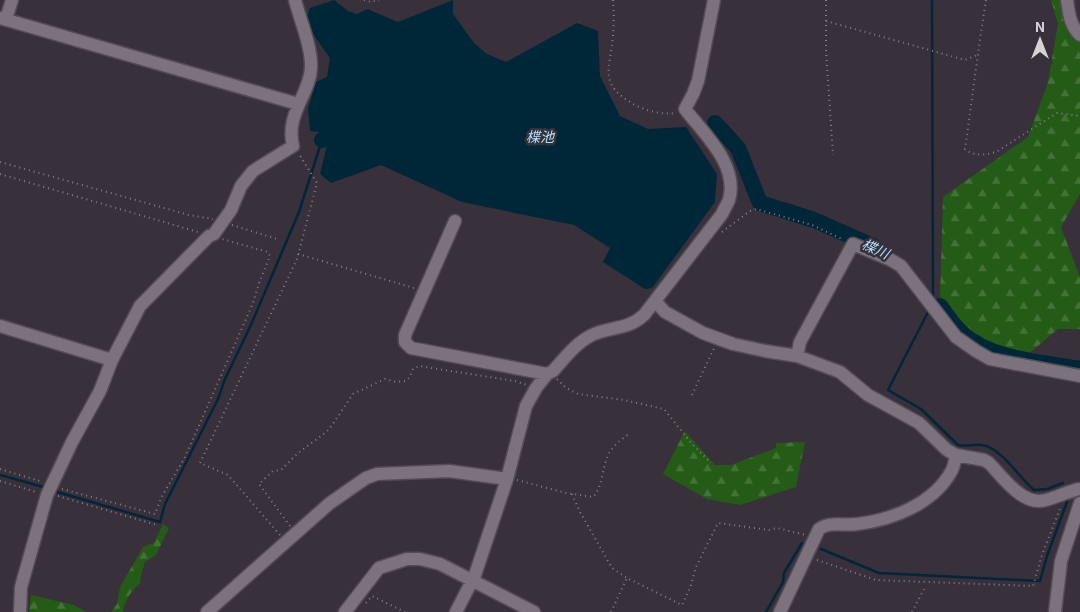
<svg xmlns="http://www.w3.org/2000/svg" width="1080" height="612" font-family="Georgia,'Noto Sans JP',serif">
<defs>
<pattern id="forest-firs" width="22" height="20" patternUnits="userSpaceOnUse" patternTransform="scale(1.25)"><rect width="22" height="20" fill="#245b16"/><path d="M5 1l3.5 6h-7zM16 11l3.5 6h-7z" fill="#437237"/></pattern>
</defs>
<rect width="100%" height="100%" fill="#38303a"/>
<!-- forest -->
<path fill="url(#forest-firs)" d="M1051,0h13l16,37v157l-19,33 19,50v52h-22l-32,27 -35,-9 -22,-16 -29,-34 3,-100 85,-60 20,-55 10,-58z
M685,431l30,34h16l45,-17v-5l29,-1 -9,45 -56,18 -33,-6 -44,-25z
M163,524l6,4 -13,27 -11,7 -4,13 -1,8c-9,9 -15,16 -17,29h-12l6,-8 3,-17 23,-40 11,-4z
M31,595l43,10 12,7h-57z"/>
<!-- water -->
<path fill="#002737" d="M334,0l14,11 9,3 10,-5 31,13 55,-22v14l21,29 13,11 19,8 71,-39 21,8 2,45 20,40 28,13 38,-2 31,47 -2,28 -63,86 -7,1 -42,-27 7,-14 -36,-23 -112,-23 -81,-37 -50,18 -11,-9 8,-33 -3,-8 -15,-2 -2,-22 8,-27 11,-5 3,-19 -25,-35 5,-15z"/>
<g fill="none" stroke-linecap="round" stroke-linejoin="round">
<!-- stream -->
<path stroke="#002737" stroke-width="2.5" d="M932,0l1,301
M929,310l-41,80 33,19 37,36c8,2 16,-1 24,0 20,3 37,33 52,45l13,-1 16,-6
M0,475l47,13
M54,491l106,31 5,-18 53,-105 7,-20 25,-52 49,-115 23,-72
M821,549l58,24 161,8 7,-25 21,-57
M766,612l17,-30 1,-9 18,-30"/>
<!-- river -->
<path stroke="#002737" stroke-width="16" d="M715,123l23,25 22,55 54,17 59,26
M322,140l24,-13
M940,306c7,9 14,20 22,27 29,27 81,29 118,36"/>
<!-- minor casing -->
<g stroke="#534c55" stroke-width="15">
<path id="minor" d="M1067,0c2,14 3,25 13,35
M0,18l298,86
M6,19l6,-19
M455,221l-50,114v7l6,6 136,26
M655,301l10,11 38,21 30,11 32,7 32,5 43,16 28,23 51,28 28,27 9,5 28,5 5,3c14,14 34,44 57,37 12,-3 22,-9 34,-11
M0,326l112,34
M797,356l3,-14 53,-98 38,16 10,6 55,71 20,14 14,8 90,17
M20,612l1,-25 26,-92 25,-53 28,-51 12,-31 28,-54 69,-70 5,-2 17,-24 10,-24 12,-15 40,-25c-8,-32 17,-52 18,-78 1,-21 -11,-48 -16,-68
M207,612l123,-109 36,-25 11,-4 72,-3 58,8
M345,612l34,-44 28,-9h13l20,5 94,48
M456,612l19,-37 32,-96 19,-73 10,-18 11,-14 6,-3c11,-12 22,-27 37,-35 20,-11 35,-4 54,-21l78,-101c2,-5 5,-9 7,-14 10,-35 -25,-66 -44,-91l8,-15 5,-13 16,-81
M780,612l39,-83c11,-8 25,-3 38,-5 35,-4 77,-20 95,-54 2,-4 3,-10 4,-15
M1055,612l6,-51 19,-58"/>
</g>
<!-- path -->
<path stroke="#857f87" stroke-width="2" stroke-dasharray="1 4" stroke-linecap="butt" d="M364,0l7,2 8,-2
M613,0c1,12 1,24 0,35 -2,34 -17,48 22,70 12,6 27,10 41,8
M826,0v51l7,104
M986,0c-8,50 -14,100 -21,149 10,8 20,6 31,3l61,-39 23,3
M826,21l139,39 12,-5
M0,162l189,53 24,4
M0,174l198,58
M232,225l45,14
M722,232l28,-21 6,-2 56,16 32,15
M298,254l116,34
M557,379l9,9 12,6 46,6 40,9 28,35 17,17
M692,395l22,-47
M0,469l43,13
M517,480l49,13 27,4c10,-10 9,-29 15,-42 4,-8 13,-16 21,-21
M0,481l36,11
M62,489l93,25 7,-18 22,-37 36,-81 33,-75 6,-20 11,-27 -2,-4 -46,-13
M572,494l8,18 32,56 15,10
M58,496l99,29
M290,526l-31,-42 14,-13 8,-1 17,-17 27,-20 5,-5 23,-34 32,-15 11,3 10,-1 3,-3 4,-9 6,-3 96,15 12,4
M280,535l-52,-60 -28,-12 97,-204 20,-76 -18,-29
M817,560l59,20 157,6 9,-31 19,-49
M366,603l6,-7 33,16
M611,612l16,-34 55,27 8,-17 6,-21 22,-44 51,7 8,-2 29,7
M912,612l12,-23"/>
<!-- minor -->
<use href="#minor" stroke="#7b727d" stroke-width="12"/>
</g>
<g text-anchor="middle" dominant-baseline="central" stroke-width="5" stroke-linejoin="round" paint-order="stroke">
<!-- water labels -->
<g font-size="14" font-style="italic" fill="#ade1fb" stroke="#38303a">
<text x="540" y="136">楪池</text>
<text transform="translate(876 248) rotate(24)">楪川</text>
</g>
</g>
<!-- north arrow -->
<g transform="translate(1040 40)" stroke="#38303a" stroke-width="4" paint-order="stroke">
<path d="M0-4L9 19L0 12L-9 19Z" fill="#d8d3d9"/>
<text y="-8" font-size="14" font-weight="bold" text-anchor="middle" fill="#d8d3d9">N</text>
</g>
</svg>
